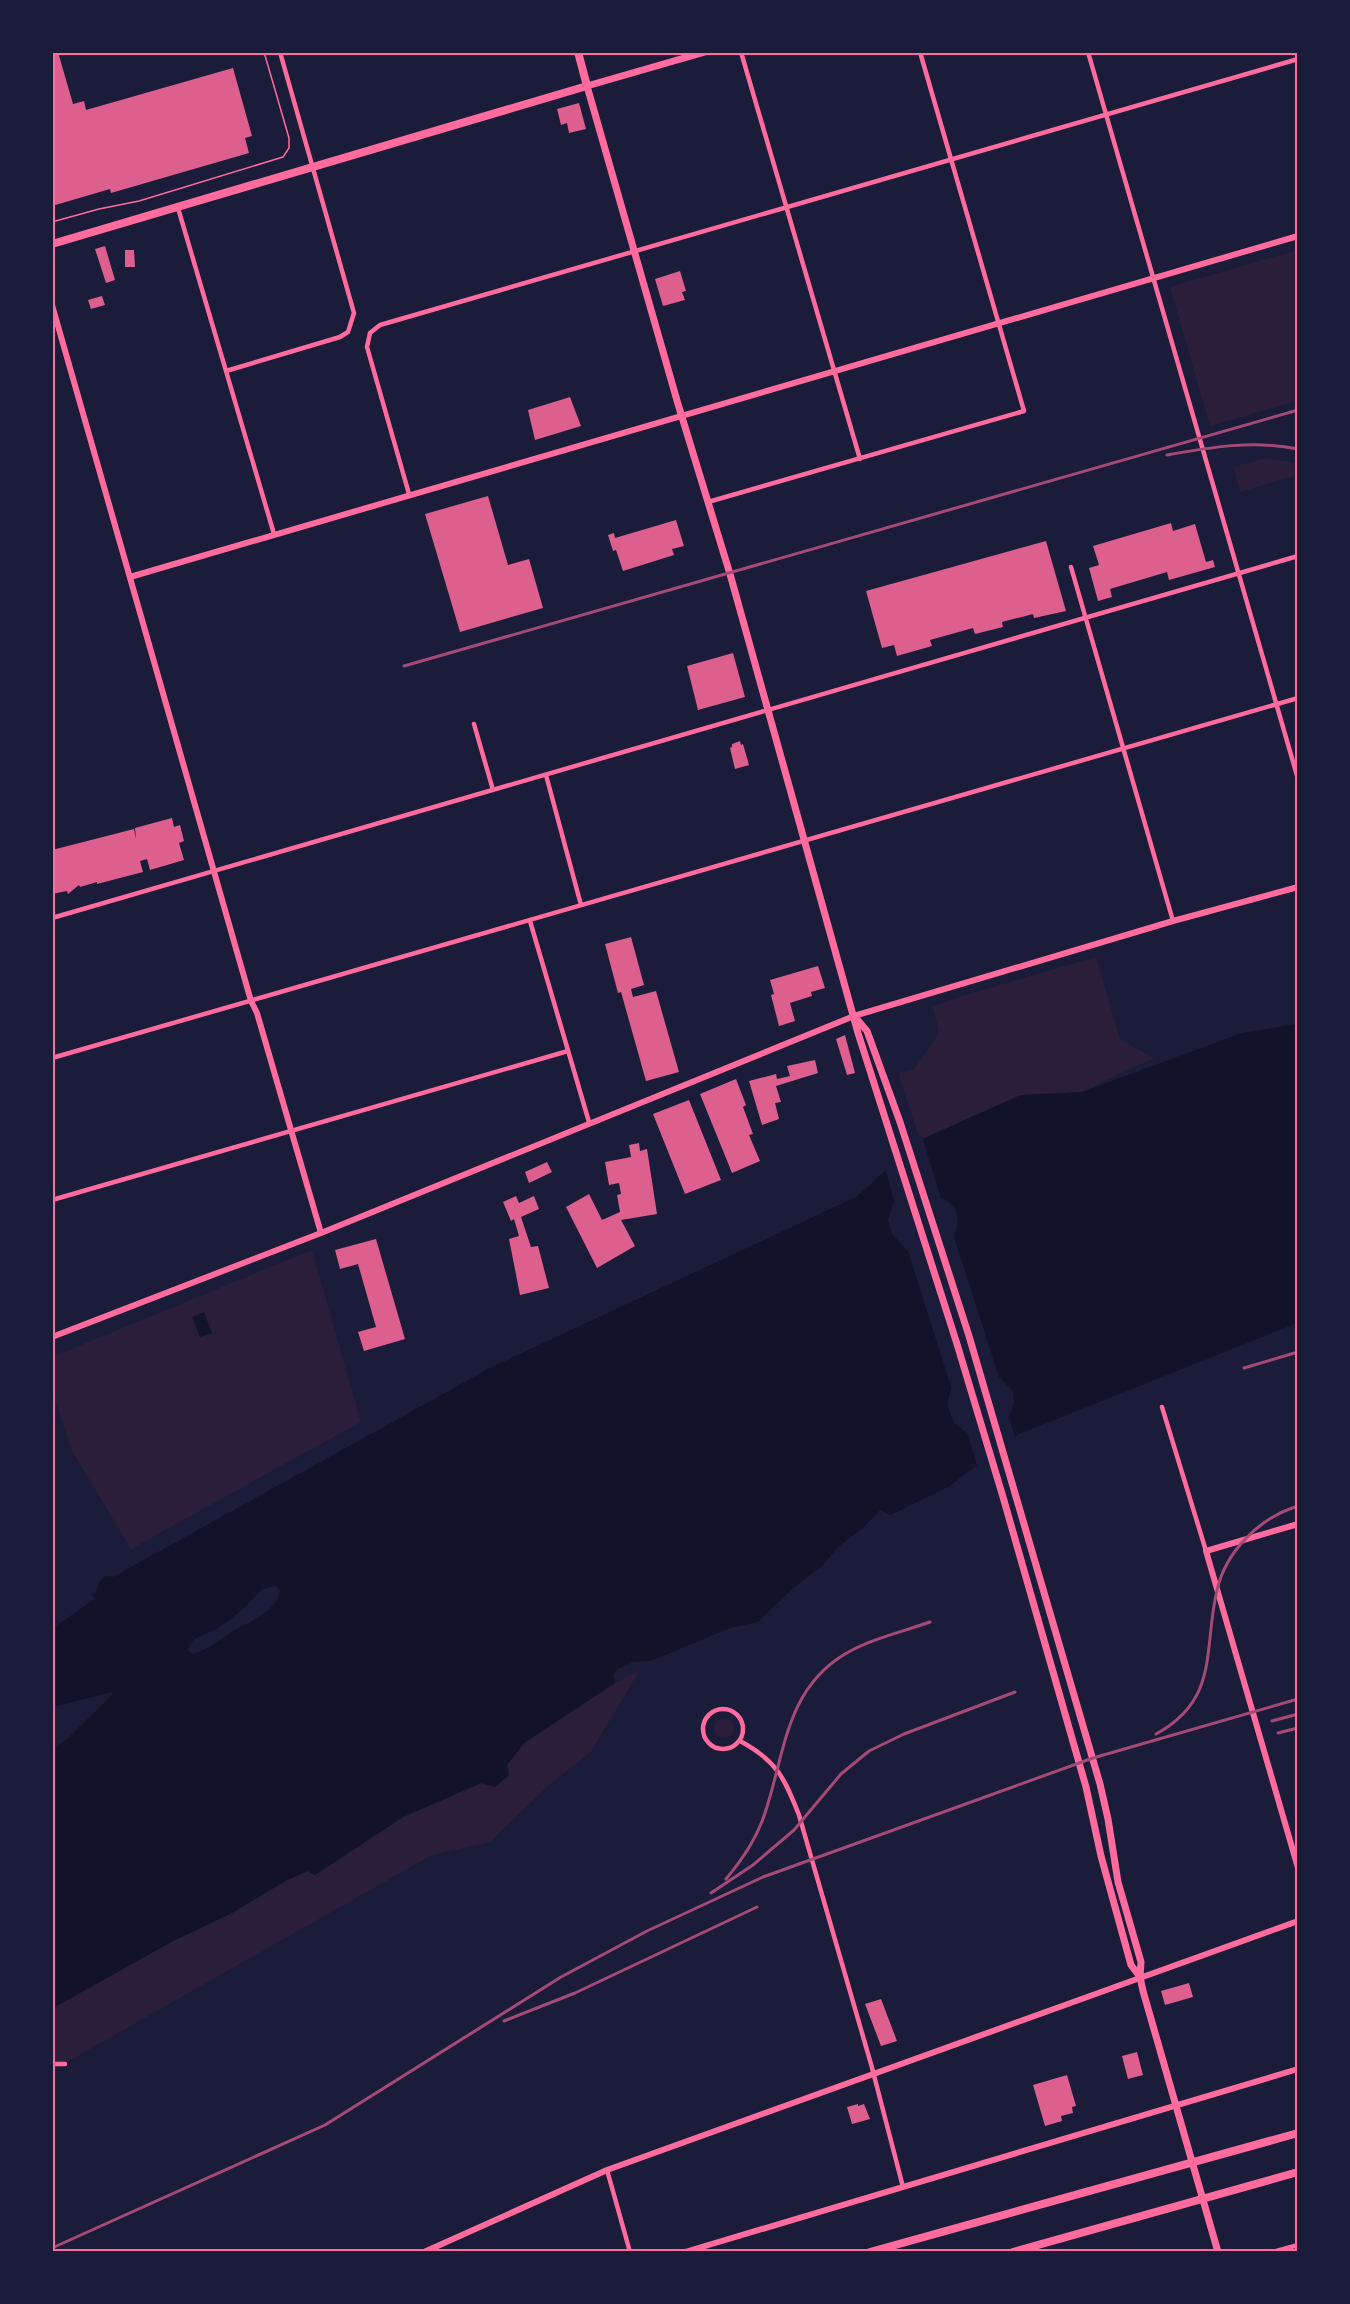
<svg xmlns="http://www.w3.org/2000/svg" width="1350" height="2304" font-family="Commissioner,sans-serif">
<rect width="100%" height="100%" fill="#1b1b3a"/>
<!-- green -->
<path fill="#2a1e3b" d="M1297,250v151l-87,25 -40,-139z
M1265,458l32,5v12l-57,17 -7,-25z
M1096,957l24,82 34,19 -72,34 -61,3 -101,45 -22,-67 16,-4 25,-36 -6,-26 22,-9z
M312,1250l49,172 -230,127 -59,-98 -19,-58 -1,-36z
M640,1670l-50,83 -41,32 -59,57 -58,13 -379,215v-62l120,-67 59,-28 55,-33 21,-9 7,4 88,-58 79,-34 25,-18 17,-22 91,-60z
M714 1728a10 10 0 1 1 20 0a10 10 0 1 1-20 0Z"/>
<!-- water -->
<path fill="#12122b" fill-rule="evenodd" d="M1297,1024v299l-278,111 -71,53 -58,28 -10,-5 -17,18 -25,19 -15,18 -31,24 -34,33 -28,6 -79,33 -18,1 -15,7 -5,5 2,9 -91,60 -17,22 2,10 -14,12 -14,-4 -78,34 -88,58 -7,-4 -21,9 -55,33 -59,28 -120,67v-258l14,-11 45,-44v-3l-59,15v-79l42,-29 -3,-5 4,-2 4,-11 5,-5 8,1 377,-209 366,-171 64,-57 101,-45 61,-3 160,-59zM276,1586l4,5c-3,21 -34,32 -50,42 -13,8 -22,17 -37,21l-6,-4 7,-11 24,-11 23,-17 21,-22z
M204,1312l8,21 -12,4 -8,-20z"/>
<!-- pier -->
<path fill="#1b1b3a" d="M922,1136l19,62 8,4 7,8 2,12 -4,15 45,140 14,14 1,12 -5,15 7,22 -38,28 -11,-35 -13,-10 -5,-13 -1,-9 3,-14 -43,-136 -16,-17 -4,-14 6,-19 -9,-33z"/>
<!-- building -->
<path fill="#dd5f8e" d="M52,52h6l15,52 11,-3 2,9 147,-42 19,68 -7,2 4,15 -138,40 -1,-4 -58,17z
M579,103l7,26 -17,4 -2,-10 -6,2 -4,-16z
M105,246l10,34 -9,3 -11,-34z
M125,250h9l1,17h-10z
M680,271l6,20 -4,1 3,8 -22,6 -8,-27z
M102,296l3,9 -14,4 -3,-9z
M570,397l11,29 -46,14 -7,-30z
M488,496l20,69 21,-6 14,49 -83,24 -35,-118z
M676,520l8,26 -12,3 2,6 -51,16 -7,-21 -3,1 -5,-16 6,-2 1,5z
M1171,523l2,8 22,-7 11,38 7,-2 2,7 -46,13 -2,-8 -57,17 2,8 -14,4 -9,-33 10,-3 -6,-19z
M1046,541l20,70 -32,7 -1,-4 -31,8 1,5 -28,7 -2,-6 -43,12 2,6 -35,10 -3,-11 -12,3 -16,-57z
M733,653l12,44 -47,13 -11,-44z
M740,741l1,4 2,-1 6,21 -14,4 -5,-21 2,-1v-3z
M172,818l2,9 6,-2 4,16 -5,2 5,17 -34,10 -3,-11 -7,2 3,11 -46,12v-2l-17,5 -1,-2 -11,9 -1,-3 -15,3v-44l82,-21 2,10 -1,-11z
M631,937l13,48 -13,4 2,8 23,-6 23,81 -33,9 -25,-89 -3,1 -13,-49z
M818,966l7,22 -14,4 1,4 -22,7 5,18 -16,5 -8,-31 3,-1 -4,-14z
M845,1035l10,38 -8,2 -11,-36z
M815,1060l3,13 -42,13 5,16 -6,1 4,16 -17,6 -13,-44 27,-7 1,5 13,-3 -3,-10z
M736,1079l10,26 -3,2 10,27 -4,1 11,26 -28,12 -32,-79z
M689,1100l32,80 -36,14 -32,-80z
M639,1143l1,8 7,-2 10,65 -36,6 14,26 -38,22 -31,-61 23,-13 13,26 18,-8 -3,-17 4,-1 -2,-11 -10,2 -4,-23 26,-5 -2,-12z
M547,1162l5,10 -23,11 -4,-11z
M516,1196l3,7 15,-7 5,13 -18,8 10,30 7,-1 11,42 -29,7 -11,-56 10,-3 -5,-17 -3,2 -8,-19z
M376,1239l29,100 -41,12 -6,-19 18,-5 -18,-63 -18,5 -5,-19z
M1189,1983l4,14 -28,8 -4,-14z
M881,1999l16,42 -16,5 -16,-42z
M1137,2052l6,23 -15,4 -6,-23z
M1067,2075l9,31 -4,1 1,6 -12,3 1,5 -17,5 -12,-41z
M858,2104v2l6,-2 6,15 -18,5 -5,-17z"/>
<g fill="none" stroke-linecap="round" stroke-linejoin="round">
<!-- path -->
<path stroke="#ff6b9d" stroke-width="1.5" d="M52,222l47,-13 40,-8 144,-44 6,-9v-10l-25,-86"/>
<!-- minor -->
<path stroke="#ff6b9d" stroke-width="4.5" d="M741,52l119,407
M1088,52l210,727
M178,208l96,326
M226,371l114,-34 8,-5 6,-19 -74,-261
M409,494l-42,-147 3,-14 10,-8 918,-266
M708,502l316,-91 -104,-359
M1071,567l102,354
M474,724l19,66
M546,775l35,130
M52,918l1246,-362
M530,921l59,201
M52,1058l1246,-360
M52,1200l516,-149
M1162,1407l44,144
M703 1729a20 20 0 1 1 40 0a20 20 0 1 1-40 0Z
M740,1741c37,20 44,36 59,74l72,249 32,123
M52,2064h13
M607,2170l23,82
M1273,2252l25,-7"/>
<!-- tertiary -->
<path stroke="#ff6b9d" stroke-width="6" d="M52,305l199,696 6,12 64,220
M130,577l1168,-341
M52,1337l269,-104 533,-217 319,-95 125,-34
M1298,1524l-92,27 92,317
M424,2252l183,-82 691,-249
M685,2252l613,-183"/>
<!-- secondary -->
<path stroke="#ff6b9d" stroke-width="7" d="M705,52l-118,34 91,318 52,170 128,459 99,311 46,153 83,290 15,69 30,109 9,12
M855,1017l12,14 33,91 69,214 131,448 8,35 10,63 23,80 -1,15 3,14 75,261"/>
<!-- primary -->
<path stroke="#ff6b9d" stroke-width="8" d="M52,244l535,-158 -9,-34"/>
<!-- motorway -->
<path stroke="#ff6b9d" stroke-width="8" d="M870,2252l428,-119
M1013,2252l285,-80"/>
<!-- rail -->
<path stroke="#a44b75" stroke-width="3" d="M1167,455c44,-8 86,-15 131,-6
M404,666l894,-256
M1244,1368l54,-16
M1272,1721l26,-7
M1278,1733l20,-5
M1156,1734c64,-35 47,-85 61,-144 9,-39 42,-71 78,-83
M726,1879c17,-20 31,-41 39,-66 20,-59 20,-123 80,-159 25,-15 57,-22 85,-32
M711,1893l42,-28 41,-35 47,-56 28,-23 35,-17 111,-42
M504,2021l71,-28 182,-86
M52,2248l273,-123 236,-148 86,-46 116,-54 330,-119 205,-59"/>
</g>
<!-- border -->
<rect width="1350" height="2304" fill="none" stroke="#1b1b3a" stroke-width="108"/>
<rect x="54" y="54" width="1242" height="2196" fill="none" stroke="#ff6b9d" stroke-width="2"/>
</svg>
